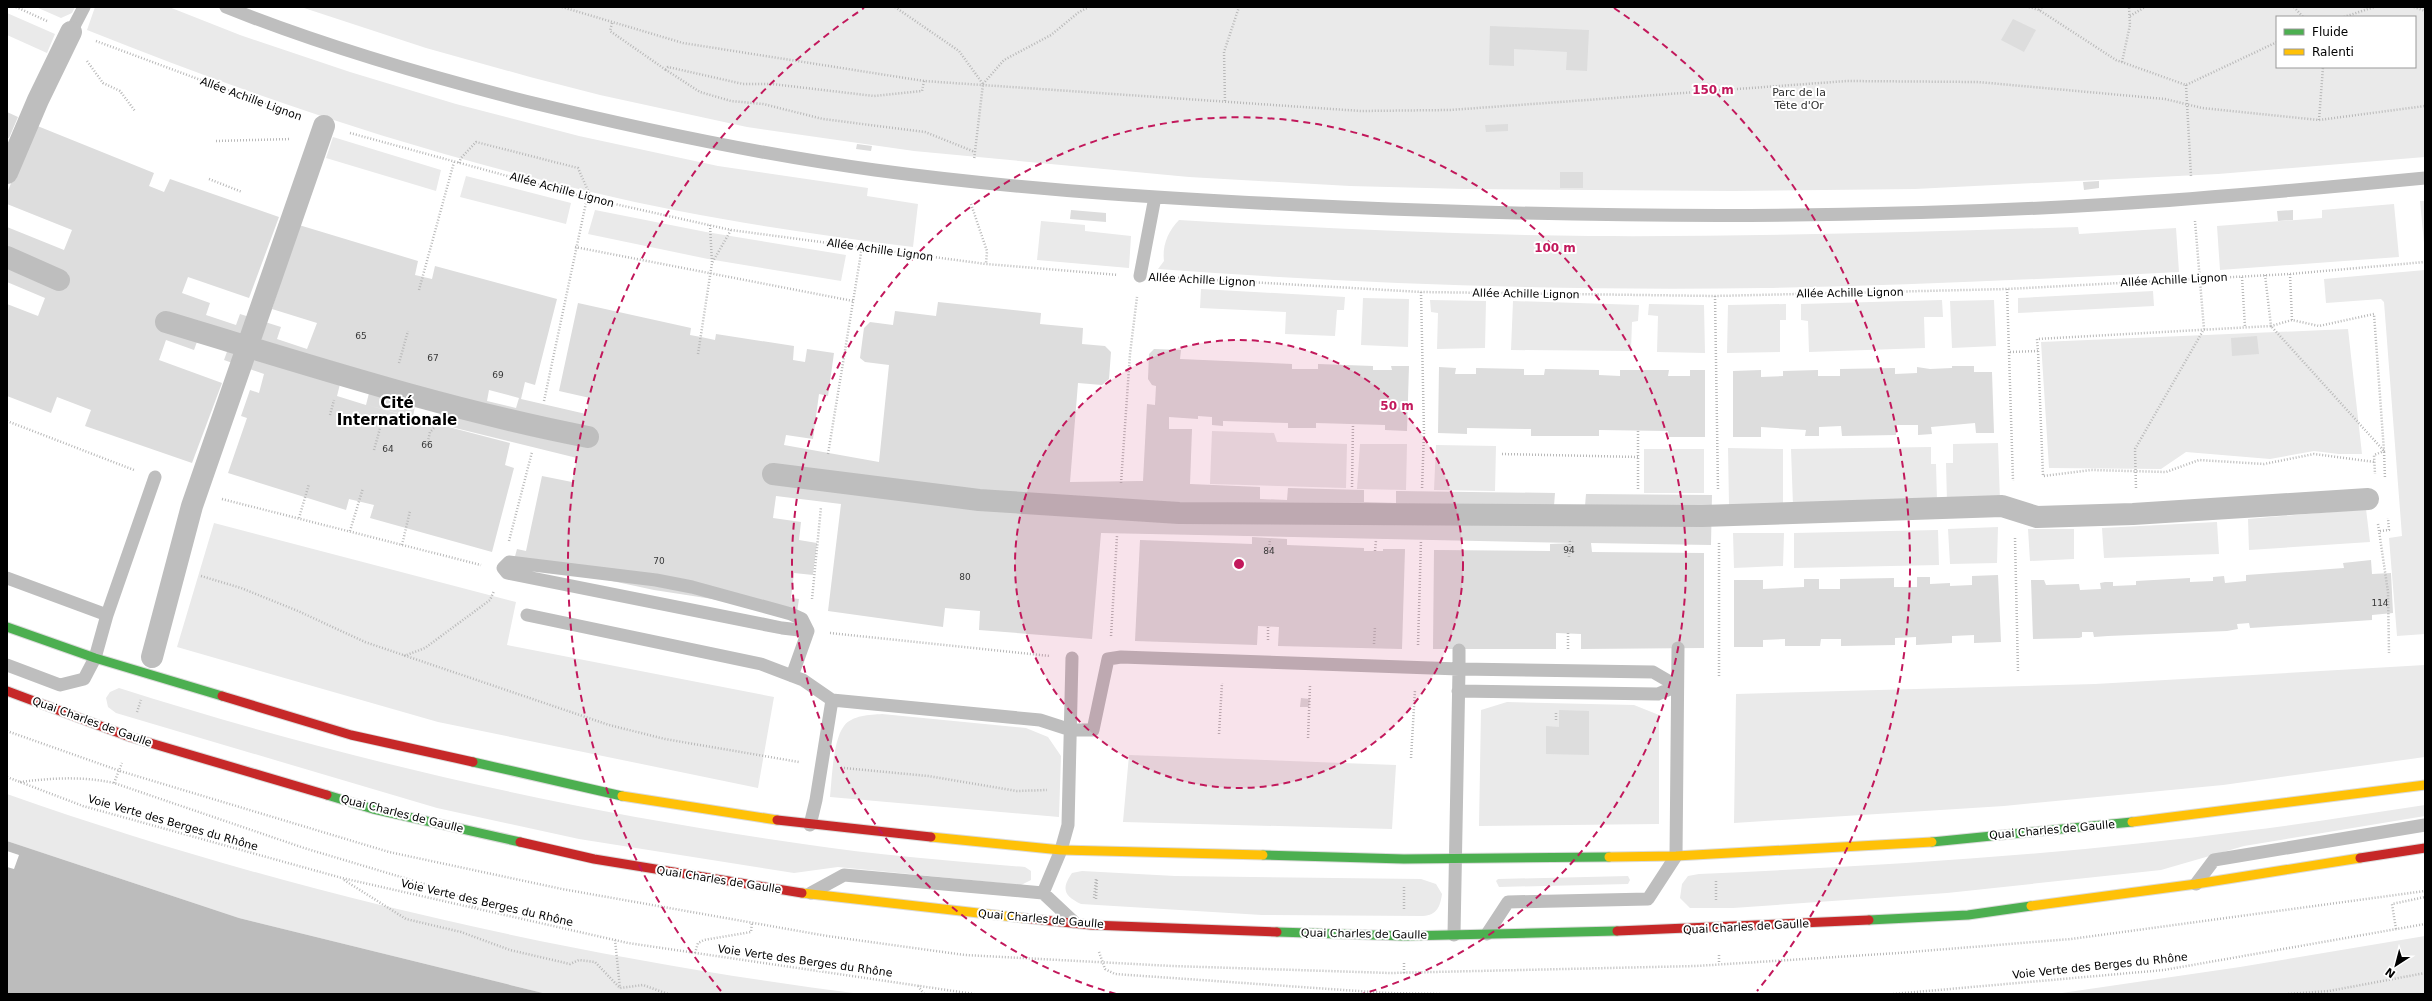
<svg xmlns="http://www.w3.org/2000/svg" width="2432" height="1001" font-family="'DejaVu Sans',sans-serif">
<rect width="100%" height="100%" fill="#fff"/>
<!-- green -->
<path fill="#eaeaea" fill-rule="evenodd" d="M36,7h39l-3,6 -11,5z
M95,7h74l71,28 110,37 106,32 123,32 139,30 150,22 -1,8 51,8 -5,43c-79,-10 -157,-21 -234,-36 -203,-40 -400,-104 -592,-181z
M301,7h2124v150l-207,17 -303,15 -182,2 -268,-2 -115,-3 -161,-9 -275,-26 -167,-24 -147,-32 -70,-18 -104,-29zM2277,17h138v50h-138z
M7,13l48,21 -8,19 -40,-18z
M333,137l108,33 -5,21 -110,-33z
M466,176l105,27 -5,21 -106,-27z
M2420,201h5v53z
M2394,204l5,53 -179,13 -3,-44 105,-8v-8z
M595,210l111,22 140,23 -5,26 -133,-22 -120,-25z
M1179,220c137,8 274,15 411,16 163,1 326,-4 488,-9l1,7 97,-6 3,44c-139,7 -277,14 -415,16 -202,3 -405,-4 -606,-19l6,-8c-2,-15 4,-30 15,-41z
M1041,221l44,4v6l46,5 -2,32 -92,-8z
M2425,270v364l-28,2 -8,-98 13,-2 -18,-234 -3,-3 -55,4 -2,-24z
M1201,289l144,8 -1,13h-7l-2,26 -50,-2 1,-22 -86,-4z
M2153,291l1,15 -136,7v-15z
M1363,298l46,1 -1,48 -47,-2z
M1430,300l56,1 -1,47 -48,1 1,-36 -7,-1z
M1942,300l1,17h-19l1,31 -116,4 -1,-31 -7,-1v-16z
M1994,300l2,46 -44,2 -2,-47z
M1513,301l126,4 -1,16 -6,1 -1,29 -120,-1z
M1649,304l55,1 1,48 -48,-1 1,-36 -10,-1z
M1786,304v16h-6v32l-53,1 1,-48z
M2348,329l14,125h-23l-25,-3 -44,8 -84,-7 -25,17 -112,-1 -8,-126z
M1212,431l62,2 3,9 70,2 -1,44 -136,-4z
M1998,443l2,58 -53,1 -1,-39h7v-19z
M1360,444h47l-1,46 -49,-1z
M1436,445l60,1 -1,45 -61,-1z
M1931,447v17h5l1,37 -144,5 -2,-57z
M1728,448l55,1v56h-54z
M1644,449h60v44h-60z
M2366,509l4,33 -121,8 -1,-31z
M2217,522l2,32 -115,4 -2,-30z
M214,523l302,79 -9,43 267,52 -16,91 -320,-66 -261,-75z
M1998,527l-1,36 -47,1 -2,-35z
M2028,529h46v30l-44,2z
M1938,530l1,35 -145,3v-35z
M1733,533h51l-1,33 -49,2z
M2425,665v92l-202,28 -219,21 -270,17 2,-129 359,-10z
M119,688c223,71 452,123 684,156 73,11 148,17 222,23l6,4v9l-10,5 -183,-18 -44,6 -215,-34 -142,-31 -321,-95 -8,-6 -2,-9 4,-6z
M1507,702l127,3 25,10v109l-180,2 2,-116z
M882,714l144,14 22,9 13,19 -2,61 -229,-20c2,-19 3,-57 14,-71 8,-11 26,-11 38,-12z
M1129,755l267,10 -4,64 -269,-7z
M7,794c275,97 565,163 854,200h-314l-308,-76 -232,-77z
M2425,805v11l-181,30 -83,24 -214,23 -214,15h-43l-10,-10 2,-14 6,-8 11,-2c182,-8 364,-19 545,-43 60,-7 121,-17 181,-26z
M1082,871l93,5 246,3 15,5 6,10c-2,13 -5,21 -19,22l-161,-1 -181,-11c-17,-8 -20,-15 -9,-31z
M1628,876l2,4 -2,4 -129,3 -3,-6 2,-2z
M2425,936v58h-370l185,-27z"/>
<!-- water -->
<path fill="#bcbcbc" d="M7,841l232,77 308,76h-540z"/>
<!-- pier -->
<path fill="#fff" d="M7,851l12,4 -5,14 -7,-2z"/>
<!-- building -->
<path fill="#ddd" fill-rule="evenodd" d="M2013,19l23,11 -12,22 -23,-12z
M1490,26l99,4 -2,41 -21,-1 1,-18 -53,-3v17l-25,-1z
M7,112l11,5 -9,21h-2z
M1508,124v7l-22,1 -1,-7z
M35,125l119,48 -5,13 15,6 6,-13 109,38 -30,81 -61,-21 -6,16 28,10 -4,12 30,10 4,-11 41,13 -4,12 30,10 10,-26 -45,-14 27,-84 119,36 -3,14 17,4 3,-13 122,33 -22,86 -10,-3 -4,17 65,15 4,-16 -31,-7 19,-88 113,25 -1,7 11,2 14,3 1,-6 78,12 -1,14 12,2 2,-13 27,4 -6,43 -9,-2 -6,45 -27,-4 -2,10 95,17 10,-97 -24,-3 -5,-4 4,-30 6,-6 23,3 2,-14 41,5 2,-14 103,11 -1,11 43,4 -1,16 23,2 6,6 -2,27 -7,6 -24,-2 -8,99 73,-1 4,-77 8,1 1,-19 -4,-1 -4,-6 1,-25 5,-5 27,1 -1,9 112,5v5h26v-5l55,2v4h19l-1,-4h18l-2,65 -22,-1v-5l-69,-2v5h-28v-5l-65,-2v5l-11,-1v-8l-14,-1v3l-29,-2v12h23l-2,55 70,3v12l27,1 1,-12 76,2v12l32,1v-12l159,2 -1,13h31l1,-12 126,1 -1,50 -120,-2 1,9 112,1v95l-123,1v-15l-25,-1v16h-123l1,-99 116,1v-7l26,-1 -475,-10 -9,106 -113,-9 1,-19 -35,-3 -2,19 -115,-16 13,-107 -65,-8 -3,22 28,4 -2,18 18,3 -4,32 -19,-2 -3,25 8,1 -2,13 -143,-22 -140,-30 3,-11 9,2 16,-75 30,6 5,-24 -138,-34h-2l3,-11 -25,-7 -2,11 -46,-12 74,20 69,18 -5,22 9,3 -22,84 -122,-34 4,-13 -25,-6 -3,11 -118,-37 19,-55 -6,-2 9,-26 9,3 5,-19 -40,-14 4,-11 -30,-10 -4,11 -28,-10 -7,20 63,23 -30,80 -107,-37 6,-16 -34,-13 -6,16 -44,-17v-92l31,12 7,-18 -38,-16v-55l57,23 8,-20 -65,-26v-11zM340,384l29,9 -3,12 -29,-9zM489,390l30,8 -3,10 -29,-7z
M857,144l15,2 -1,5 -15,-2z
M1560,172h23v16h-23z
M2099,181v7l-15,2 -1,-8z
M1071,210l35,3v9l-36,-3z
M2293,210v10l-15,1 -1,-10z
M2257,336l2,18 -27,2 -1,-18z
M1952,366h22v6h18l2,61h-18l-1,-10 -44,4 1,7 -14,1v-10h-22v10l-54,1 -1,-10 -22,1v9h-14l1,-6 -45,-3v10h-28v-66l28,-1v7l22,-1v-5l35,-1v6h22v-7l55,-1v6l22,-1v-6l13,2 22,-1z
M1439,367l17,1 -1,6h21v-6l48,1v6h20l1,-6 54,1v5l21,1v-6h49l-1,6h22v-6h15v67h-36l-1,-6 -69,-1v6h-68v-7l-64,-1v6l-29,-1z
M1252,537l35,2v6l77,3v3h19v-2h22l-3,100 -124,-3 1,-19 -21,-1 -1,19 -122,-4 5,-101 112,4z
M2371,560l1,14 19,-1 2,40 -21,2v5l-122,8 -1,-5 -12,1 1,5 -11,2 -119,5 -14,1 -1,-5h-11v5l-3,1 -46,1 -2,-59h13l2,5 33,-1 1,6 21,-1 -1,-6 5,-1h8v4l23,-1v-4l54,-3v4l23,-1v-4l11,-1 1,7 21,-2v-6l98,-7 -1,-5z
M1998,575l3,67 -27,1v-8l-22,1v7l-36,2v-8l-21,1v7l-54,1v-7h-20l-1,7h-35v-7l-22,1v7h-29v-67h29v9l41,-2v-8h15v10h21v-10l54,-1v9h23v-10h13v7l20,-1v3l22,-1v-9z
M1301,698l9,1 -1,8h-9z
M1559,710l30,1v44l-43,-1v-28l13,1z"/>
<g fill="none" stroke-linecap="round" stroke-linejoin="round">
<!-- fast casing -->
<g stroke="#dbdbdb" stroke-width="11">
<path id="fast" d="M7,627l88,31 127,38
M473,762l149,34
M327,795l46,14 147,33
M1932,842l200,-20
M1263,855l141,4 205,-2
M1869,920l99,-5 63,-9
M1277,932l127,4 213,-5"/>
</g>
<!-- slow casing -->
<g stroke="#dbdbdb" stroke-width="11">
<path id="slow" d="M622,796l155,24
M2132,822l293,-37
M931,837l130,13 202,5
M1609,857l67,-1 256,-14
M802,893l221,25
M2031,906l165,-22 164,-26"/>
</g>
<!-- jam casing -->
<g stroke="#dbdbdb" stroke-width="11">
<path id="jam" d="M7,691l123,46 197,58
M222,696l129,39 122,27
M777,820l154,17
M520,842l74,17 208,34
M2360,858l65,-10
M1023,918l68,7 186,7
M1617,931l252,-11"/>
</g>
<!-- path -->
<path stroke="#b8b8b8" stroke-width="2.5" stroke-dasharray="1 2" stroke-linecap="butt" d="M16,7l31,14
M562,7l121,36 241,38 437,30 89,-1 397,-29 131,1 187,17 37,9 117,12 106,-14
M895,7l64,44 24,33 -9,76
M2029,7l10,3 77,50 70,25 91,-43
M2294,7l9,10
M2414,7l11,4
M2039,10l3,-3
M2130,16l15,-9
M2344,17l30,-10
M612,23l-2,8 56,39
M96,41l204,76
M87,61l16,22 17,8 15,20
M2122,62l8,-37 -1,-18
M924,81l-2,10 -48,5 -102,-12h-29l-75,-17 -2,3 34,22 31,9 32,3 60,15 102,13 50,20
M983,84l21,-24 47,-25 28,-23 10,-5
M2186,85l5,91
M1225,101l-1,-49 15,-45
M2319,120l4,-53
M350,133l238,65 143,32 255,34 132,11
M216,141l75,-2
M459,163l2,-5 15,-16 102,26 11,25 -1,5
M209,179l33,13
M971,204l16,47 -1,13
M710,225l2,38 19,-33
M575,247l278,54
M2290,274l2,46
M2265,275l6,51 21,-6 27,6 55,-12 10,137 -10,4 1,19
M1163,277l258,15 294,4 292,-7 283,-15 135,-12
M2242,277l3,50
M2007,289l6,192
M419,290l35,-128
M1421,292l3,140 -2,57
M1715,296l3,194
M2038,351l5,125 48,-6 75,2 33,-12 65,4 50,-10 61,8
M2010,352l28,-1 -1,-12 234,-13 113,125 1,28
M698,354l14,-91
M399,363l9,-32
M544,401l43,-203
M330,415l4,-15
M7,421l127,49
M427,445l3,-13 4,-4
M374,450l10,-36
M828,454l34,-207
M1502,454l136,3
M1121,483l9,-129 7,-57
M1352,487l1,-63
M2136,488l-1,-39 69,-120 -9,-108
M1638,489v-59
M222,499l259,66
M299,518l10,-34
M2378,524l10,68 1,61
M350,531l13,-43
M2380,531l9,-1 -1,-12
M2015,538l3,134
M509,541l23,-89
M1719,543v135
M402,545l8,-34
M1269,551l1,-12
M1375,551l1,-11
M1569,557l1,-16
M201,576l40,12 57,23 67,31 244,83 56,14 134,23
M812,599l9,-92
M830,633l220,23
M1111,636l6,-100
M1268,640v-13
M1374,644l1,-18
M1418,645l3,-105
M1568,649v-16
M404,656l21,-8 65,-48 4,-9
M137,712l4,-12
M1556,713v8
M7,731l113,40 269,81 173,37 265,47 138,19 207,11 218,7 306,-7 202,-13 173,-14 354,-48
M1219,734l3,-51
M1308,738l2,-52
M1411,758l4,-68
M844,768l84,8 89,15 30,-1
M7,777l76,29 259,72 286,65 346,51
M20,782c32,-4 62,-6 94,1l190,65 147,44 27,17
M114,783l8,-20
M344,880l62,39 55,13 49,18 60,14 9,-4 16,2 25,26 23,-3 25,9
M1716,881v21
M1094,898l2,-19
M1096,899l1,-21
M1404,909v-23
M2396,929l-4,-25 33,-7
M615,940l5,48
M1099,952l6,17 10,5 272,19 54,1
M695,953l3,-10 6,-3 47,-8 1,-10
M1719,955v9
M1404,973v-10
M918,986l6,8
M1893,994l271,-24 261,-46
M2288,994l41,-3 96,-18"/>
<!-- lane -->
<path stroke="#bebebe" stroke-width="13" d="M226,7c97,39 197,68 299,94 115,28 232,53 350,69 155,21 312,30 468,37 256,11 514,13 770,-3 104,-6 208,-16 312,-26
M71,32l13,-25
M1140,276l15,-79
M509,562l147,18 36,7 99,27 11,5 6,12 -26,-3 -275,-55 -4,-5z
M7,578l100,37
M527,615l234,49 42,16 29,20
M1459,650v19l194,3 24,14
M7,665l53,20 24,-6 11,-21 12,-43 48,-138
M792,676l16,-45
M1458,691l200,3 19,-8
M810,825l6,-25 16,-100 208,20 31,10h22l15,-71 13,-2 338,12 -5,266
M2196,884l18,-24 211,-35
M811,893l33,-18 199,18 18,-43 7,-25 4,-167
M1043,893l31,29
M1487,934l21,-32 140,-3 28,-43 2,-208"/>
<!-- street -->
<path stroke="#bebebe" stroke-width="22" d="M7,173l31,-73 33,-68
M7,257l52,23
M166,322c140,42 278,87 422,115
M773,474l206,26 200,13 523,3 300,-10 35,11 96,-3 235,-15
M152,657l40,-151 132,-380"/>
<!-- fast -->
<use href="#fast" stroke="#4caf50" stroke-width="9"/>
<!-- slow -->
<use href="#slow" stroke="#ffc107" stroke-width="9"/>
<!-- jam -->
<use href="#jam" stroke="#c62828" stroke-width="9"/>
</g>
<!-- distance rings -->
<circle cx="1239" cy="564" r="224" fill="#c2185b" fill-opacity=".12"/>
<g fill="none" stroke="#c2185b" stroke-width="2" stroke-dasharray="7 5">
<circle cx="1239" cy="564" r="224"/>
<path d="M1116 994A447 447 0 1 1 1362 994"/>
<path d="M721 991A671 671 0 0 1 864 8M1614 8A671 671 0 0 1 1757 991"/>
</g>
<g text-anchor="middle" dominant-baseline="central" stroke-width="4" stroke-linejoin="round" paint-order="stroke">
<!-- number labels -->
<g font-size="9" fill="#373737">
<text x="361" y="336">65</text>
<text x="433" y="358">67</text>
<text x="498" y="375">69</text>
<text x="427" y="445">66</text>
<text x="388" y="449">64</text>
<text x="1569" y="550">94</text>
<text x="1269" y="551">84</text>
<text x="659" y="561">70</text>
<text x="965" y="577">80</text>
<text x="2380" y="603">114</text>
</g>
<!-- park labels -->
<g font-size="11" fill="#303030" stroke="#fff">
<text x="1799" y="92">Parc de la<tspan x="1799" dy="13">Tête d'Or</tspan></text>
</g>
<!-- street labels -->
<g font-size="11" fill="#000" stroke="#fff">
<text transform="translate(251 99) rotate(20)">Allée Achille Lignon</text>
<text transform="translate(562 190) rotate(15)">Allée Achille Lignon</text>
<text transform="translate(880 250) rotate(8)">Allée Achille Lignon</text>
<text transform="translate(1202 280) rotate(3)">Allée Achille Lignon</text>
<text transform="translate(2174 280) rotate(-3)">Allée Achille Lignon</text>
<text transform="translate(1850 293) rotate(-1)">Allée Achille Lignon</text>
<text transform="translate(1526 294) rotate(1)">Allée Achille Lignon</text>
<text transform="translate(92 722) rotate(20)">Quai Charles de Gaulle</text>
<text transform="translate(402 814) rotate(14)">Quai Charles de Gaulle</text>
<text transform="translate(173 823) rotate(16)">Voie Verte des Berges du Rhône</text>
<text transform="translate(2052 830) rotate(-5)">Quai Charles de Gaulle</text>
<text transform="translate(719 880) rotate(9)">Quai Charles de Gaulle</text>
<text transform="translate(487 903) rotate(13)">Voie Verte des Berges du Rhône</text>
<text transform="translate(1041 919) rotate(5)">Quai Charles de Gaulle</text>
<text transform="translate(1746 927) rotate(-3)">Quai Charles de Gaulle</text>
<text transform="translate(1364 934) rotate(1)">Quai Charles de Gaulle</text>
<text transform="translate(805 961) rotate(8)">Voie Verte des Berges du Rhône</text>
<text transform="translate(2100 966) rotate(-6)">Voie Verte des Berges du Rhône</text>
</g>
<!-- district labels -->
<g font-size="15" font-weight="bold" fill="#000" stroke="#fff">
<text x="397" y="403">Cité<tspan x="397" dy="17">Internationale</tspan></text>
</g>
</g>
<circle cx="1239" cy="564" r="6" fill="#c2185b" stroke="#fff" stroke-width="2"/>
<g font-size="12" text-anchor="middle" font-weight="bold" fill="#c2185b" stroke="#fff" stroke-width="4" stroke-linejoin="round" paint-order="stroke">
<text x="1713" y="94">150 m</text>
<text x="1555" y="252">100 m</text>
<text x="1397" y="410">50 m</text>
</g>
<!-- border -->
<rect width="2432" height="1001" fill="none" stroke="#000000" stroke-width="16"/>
<!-- legend -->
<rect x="2276" y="16" width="140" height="52" fill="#ffffff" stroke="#999999"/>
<rect x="2284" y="29" width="20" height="6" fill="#4caf50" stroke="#999999"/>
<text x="2312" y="36" font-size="12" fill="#000000">Fluide</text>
<rect x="2284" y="49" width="20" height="6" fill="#ffc107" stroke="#999999"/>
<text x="2312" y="56" font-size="12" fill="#000000">Ralenti</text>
<!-- north arrow -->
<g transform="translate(2396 965) rotate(216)" stroke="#ffffff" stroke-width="3" paint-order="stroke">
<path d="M0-3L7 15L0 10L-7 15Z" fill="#000000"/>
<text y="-6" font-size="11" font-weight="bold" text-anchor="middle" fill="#000000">N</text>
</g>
</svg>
